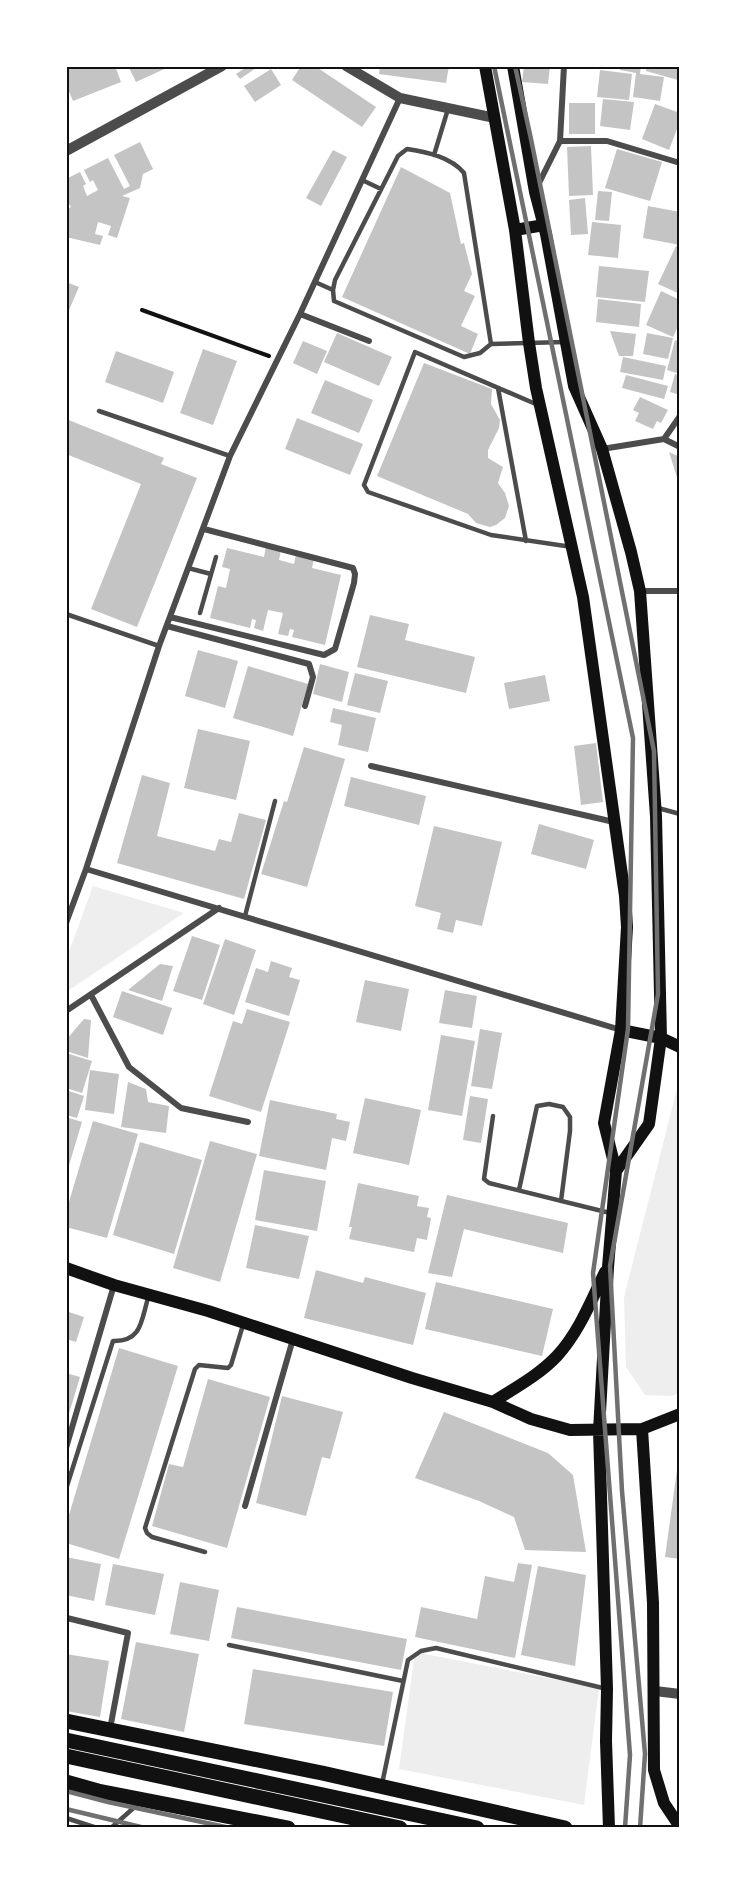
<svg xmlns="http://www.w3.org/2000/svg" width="746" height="1894" viewBox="0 0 746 1894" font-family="'Exo 2',sans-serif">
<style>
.green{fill:#eee}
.building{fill:#c4c4c4}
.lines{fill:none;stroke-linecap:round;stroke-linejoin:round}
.path{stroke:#111;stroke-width:4}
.service{stroke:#4c4c4c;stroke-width:4.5}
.minor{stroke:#4c4c4c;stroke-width:6}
.tertiary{stroke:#4c4c4c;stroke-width:10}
.secondary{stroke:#111;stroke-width:12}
.primary{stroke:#111;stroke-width:15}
.rail{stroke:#707070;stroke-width:4.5}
.neatline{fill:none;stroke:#111;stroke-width:2}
</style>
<rect width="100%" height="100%" fill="#fff"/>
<path class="green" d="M93,886l91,27 -118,79v-32z
M680,1084v308l-8,4 -27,-1 -19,-28 -2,-70 54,-212z
M415,1652l184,36 -15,117 -185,-36z"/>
<path class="building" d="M66,66h49l6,16 -48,19 -7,-17z
M128,66h43l-35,16z
M248,66h11l-19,13 -4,-5z
M301,66h14l61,41 -14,20 -70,-47z
M380,66h69l-3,17 -67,-9z
M524,66h26l-2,18 -26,-2z
M621,66h20l-1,8 24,3 -4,24 -27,-4 3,-24 -16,-3z
M647,66h33l-2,14 -32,-9z
M271,69l10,16 -26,17 -11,-16z
M600,70l32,4 -3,26 -32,-3z
M603,99l31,3 -4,28 -30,-4z
M569,103h26v31h-26z
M655,104l25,9v8l-11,29 -27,-11z
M140,142l13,27 -10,5 -3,14 -18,8 8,2 -13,40 -9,-3 3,-9 -13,-4 -3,12 8,2 -3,9 -34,-8v-27l5,-3 -5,-8v-20l14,-7 6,12 -3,2 4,10 11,-6 -5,-10 -3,2 -6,-12 24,-12 16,31 6,-3 -16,-31z
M591,146l2,49 -24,1 -2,-49z
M617,149l45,13 -12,39 -45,-13z
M333,150l14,7 -26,49 -15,-8z
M401,167l49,26 11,51 3,-1 8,31 -8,17 11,5 -14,30 17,8 -8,20 -128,-57z
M598,191l14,1 -3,29 -14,-1z
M585,198l3,36 -17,1 -2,-35z
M648,206l32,6v33l-37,-7z
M592,222l29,3 -3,33 -30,-3z
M676,246l4,2v46l-22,-10z
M599,266l50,5 -4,31 -49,-5z
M66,282l13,5 -13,30z
M661,291l19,9v22l-7,15 -27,-12z
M598,299l43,5 -2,23 -43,-5z
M610,331l26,3 -3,22h-14z
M337,333l55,24 -13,29 -55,-24z
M647,333l26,5 -5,21 -25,-5z
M675,340l5,2v32l-13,-4z
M303,341l24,10 -10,23 -24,-11z
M203,349l34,12 -24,64 -33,-12z
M116,351l58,21 -11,31 -58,-21z
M623,357l43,9 -3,14 -43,-8z
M424,363l68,26 -1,15 9,16 -1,8 -11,22v8l15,9 -5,16 7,10 4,13 -4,12 -9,7 -6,2 -14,-4 -8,-9 -91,-38z
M675,374l5,2v19l-10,-3z
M626,375l42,11 -4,13 -42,-11z
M325,380l48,20 -14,33 -48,-20z
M640,397l28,13 -7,13 -4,-2 -4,8 -18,-8 4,-8 -6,-3z
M297,418l66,26 -13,31 -65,-26z
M66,419l98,39 -3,6 36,14 -60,149 -46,-18 50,-125 -75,-30z
M669,452l11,5v30z
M266,546l15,4 -2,10 15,4 2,-10 18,5 -2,9 29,7 -16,70 -33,-8 2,-7 -4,-1 -2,7 -10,-2 5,-21 -15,-3 -5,21 -9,-3 2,-8 -4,-1 -2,9 -40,-10 8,-32 8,2 4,-19 -8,-2 5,-19 37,9z
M370,615l39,9 -4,16 70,17 -9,36 -109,-26z
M198,650l40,11 -13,47 -40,-12z
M320,664l29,8 -7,30 -29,-8z
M248,666l60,18 -15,52 -60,-18z
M355,673l33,8 -8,32 -33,-8z
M545,675l5,26 -41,8 -5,-26z
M333,708l43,10 -8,34 -30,-7 4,-20 -12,-3z
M198,729l52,12 -14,59 -52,-12z
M596,743l7,59 -22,3 -7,-59z
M304,747l41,12 -38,128 -46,-13 23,-73 3,1z
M142,775l28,8 -13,53 58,15 4,-12 12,3 8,-29 27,7 -22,79 -127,-36z
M351,777l75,19 -7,29 -75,-19z
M539,824l55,16 -8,29 -55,-15z
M434,826l68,16 -20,84 -26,-6 -3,13 -16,-4 4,-16 -26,-7z
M192,936l28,9 -18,55 -29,-9z
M225,939l31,11 -22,65 -31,-11z
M271,961l21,7 -3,9 11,3 -11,36 -44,-14 11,-34 12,4z
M160,964l13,2 -11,35 -34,-11z
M365,980l44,9 -8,42 -45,-9z
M445,990l32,6 -5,32 -33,-5z
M122,991l50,17 -9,27 -50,-18z
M247,1009l43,13 -29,90 -52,-16 24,-75 9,3z
M84,1019l7,1 -3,38 -22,-7v-11z
M480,1029l22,4 -10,56 -21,-3z
M441,1035l34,6 -13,75 -34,-6z
M66,1053l26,8 -10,32 -16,-5z
M90,1070l29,4 -5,40 -29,-4z
M128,1082l18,7 2,13 21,4 -3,27 -45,-6z
M66,1090l18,6 -7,22 -11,-3z
M470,1096l18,3 -7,44 -18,-3z
M365,1098l56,12 -12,55 -56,-12z
M270,1100l67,14 -1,5 14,3 -4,19 -14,-3 -6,32 -67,-14z
M66,1117l16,5 -15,50h-1z
M93,1121l45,13 -31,104 -41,-11v-15z
M210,1141l47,13 -37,128 -47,-14z
M140,1142l62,18 -28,94 -61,-19z
M264,1170l62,11 -9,50 -62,-11z
M358,1183l61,13 -2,10 12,2 -2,9 4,1 -4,22 -10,-2 -3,14 -65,-13 3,-12h-3z
M447,1195l121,28 -5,30 -99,-24 -12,48 -24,-4z
M255,1225l54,11 -10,43 -53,-11z
M316,1270l47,13 2,-6 61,16 -13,52 -109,-27z
M436,1282l117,27 -11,47 -117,-27z
M66,1311l18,6 -8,25 -10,-3z
M119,1348l59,18 -59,193 -53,-16v-18z
M66,1373l14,4 -13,43h-1z
M208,1379l62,18 -43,151 -75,-22 17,-62 14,3z
M282,1396l61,16 -13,47 -8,-2 -16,59 -50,-13z
M444,1412l104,41 25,22 13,77 -61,-2 -11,-33 -35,-16 -64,-23z
M677,1470h3v89l-15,-2z
M66,1557l35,7 -7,37 -28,-6z
M518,1563l14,2 -17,93 -100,-21 6,-30 56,12 8,-43 29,6z
M113,1564l51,10 -9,41 -50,-10z
M538,1566l48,9 -11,91 -54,-11z
M180,1582l39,8 -10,51 -39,-7z
M237,1607l170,32 -6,31 -170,-32z
M136,1642l63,12 -15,78 -63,-13z
M66,1654l43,7 -9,56 -34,-6z
M253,1669l140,23 -9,54 -140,-22z"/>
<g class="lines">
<path class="path" d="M142,310l127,46"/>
<path class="service" d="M434,155l14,-46
M362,180l19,9
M315,282l18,8
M491,344l-27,-171c-13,-16 -37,-21 -57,-24l-9,7 -63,124 -2,10 1,11 130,56 16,-4 11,-9 74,-2
M498,388l28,153
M538,405l-123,-53 -51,133 4,7 123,43 81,12
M99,411l131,45
M188,568l23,6
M200,613l16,-56
M66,614l93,32
M658,808l22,6
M245,916l30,-115
M493,1116l-9,63 5,4 121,30
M519,1190l18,-84 12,-2 14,3 7,10v14l-9,70
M66,1489l47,-148c30,1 28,-22 36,-46
M205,1552l-53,-15 -5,-4 -2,-5 50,-159 4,-4 29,3 3,-3 12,-40
M229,1645l174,36
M382,1784l26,-124 13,-9 15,-3 171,41
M66,1818l31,10
M111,1828l27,-24"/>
<path class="minor" d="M560,141h47l73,22
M536,189l24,-48 4,-75
M300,314l69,27
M664,439l16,-23
M602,449l62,-10 16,8
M640,591h40
M170,617l154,38 11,-6 19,-66 1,-9 -2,-6 -149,-39
M167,626l142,38 4,13 -8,29
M371,766l243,56
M86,869l535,161
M66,923l20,-54 73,-223 71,-190 70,-142 100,-216
M91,995l38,72 52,41 67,14
M66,1011l153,-103
M66,1448l48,-163
M245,1506l48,-167
M67,1618l61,15 -18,96"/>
<path class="tertiary" d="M346,66l54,32 95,20
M66,151l156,-85
M655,1691l25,3"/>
<path class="secondary" d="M485,66l30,164 14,113 7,45 47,209 42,299 2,31 -6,103 -17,93 12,48 -8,96 -9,164 8,258 -1,52 3,87
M513,66l22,126 11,42 28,152 28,63 29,103 9,39 16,225 5,222 -12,86 -33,47
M515,230l29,-5
M621,1030l40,8 19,9
M66,1268l48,17 94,26 204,67 81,24 38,17 39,11 72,-1 38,-15
M493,1402c22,-14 46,-27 64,-46 22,-24 34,-55 48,-84
M642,1429l11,174 1,167 10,33 16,24"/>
<path class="primary" d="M66,1721l256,52 243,55
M66,1740l411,88
M66,1756l334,72
M66,1782l32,9 190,37"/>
<path class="rail" d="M494,66l139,672 -5,291 -35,244 37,482 -5,73
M515,66l16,73 123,612 4,243 -48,272 12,225 23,263 -5,74
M66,1791l42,11 122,26
M66,1809l79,19"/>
</g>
<rect width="746" height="1894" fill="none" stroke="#ffffff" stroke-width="135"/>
<rect x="68" y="68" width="610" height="1758" class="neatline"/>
</svg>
